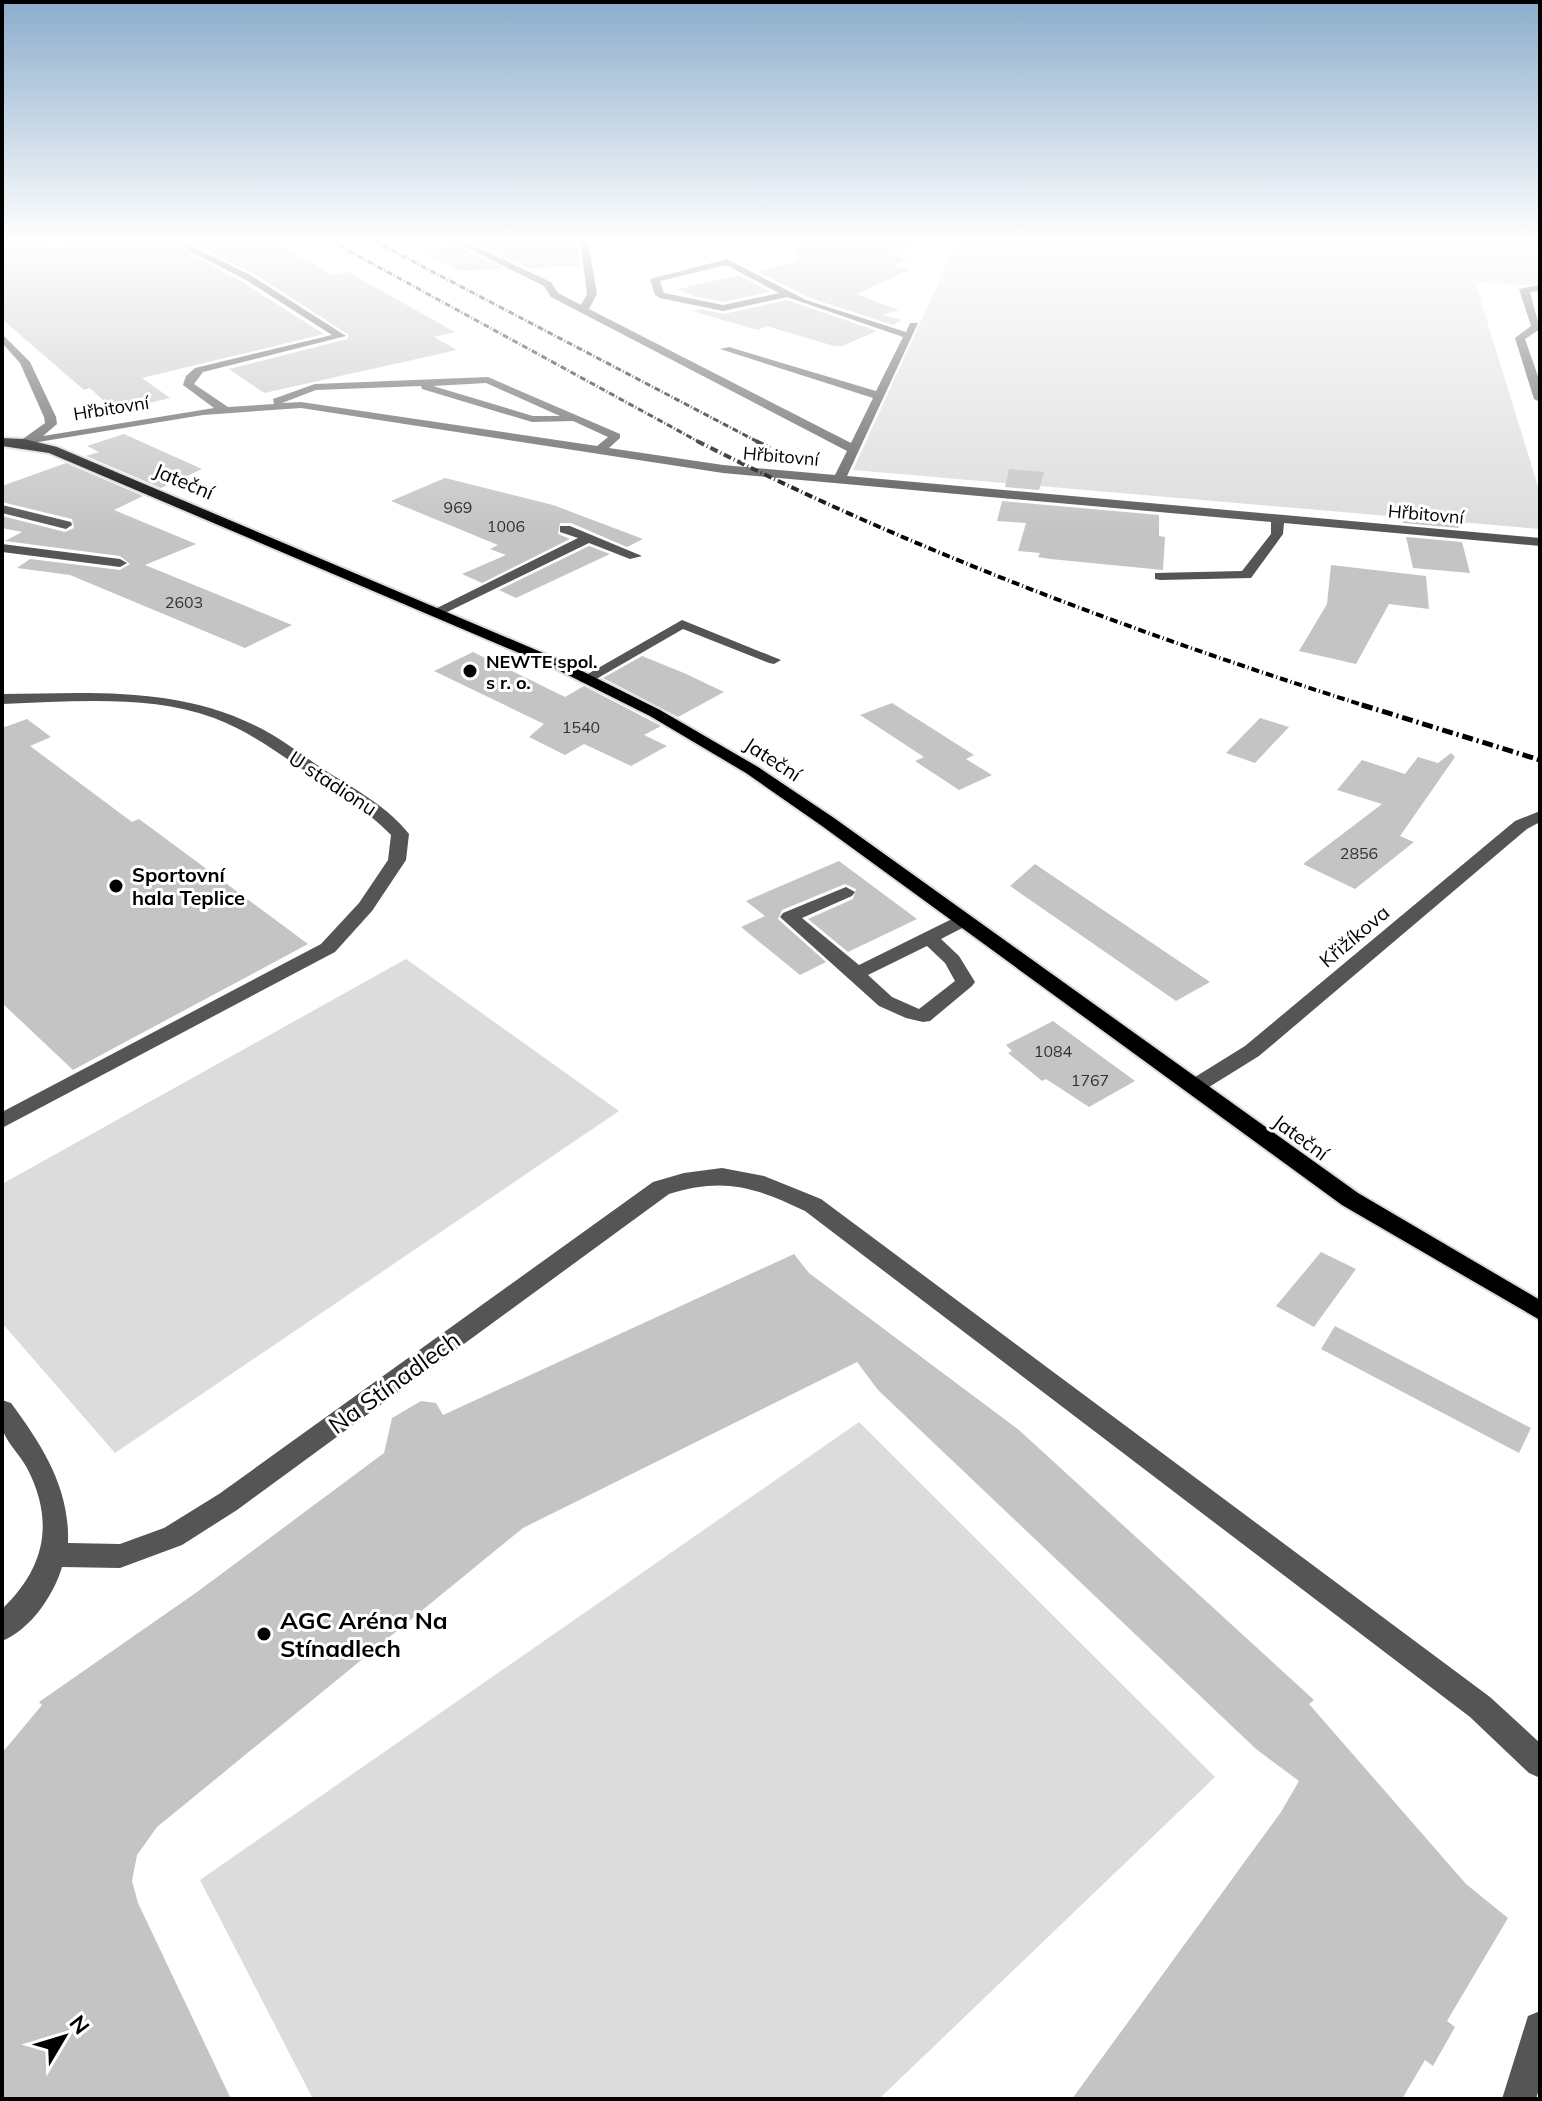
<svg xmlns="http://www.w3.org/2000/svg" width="1542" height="2101" viewBox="0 0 1542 2101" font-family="Mulish,sans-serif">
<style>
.green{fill:#dcdcdc}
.building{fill:#c4c4c4}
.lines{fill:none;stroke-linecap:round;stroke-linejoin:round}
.major-casing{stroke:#dbdbdb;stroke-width:4}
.minor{fill:#555;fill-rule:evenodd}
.major{fill:#000;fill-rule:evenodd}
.rail-far2{stroke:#000;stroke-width:3;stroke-dasharray:6 2 1 2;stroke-linecap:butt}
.rail-far1{stroke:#000;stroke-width:4;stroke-dasharray:8 3 1 3;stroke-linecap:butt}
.rail{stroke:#000;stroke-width:5;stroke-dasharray:11 4 2 4;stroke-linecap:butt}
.poi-dot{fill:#000;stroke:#fff;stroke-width:3}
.labels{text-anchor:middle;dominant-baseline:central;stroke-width:6;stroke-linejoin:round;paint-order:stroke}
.number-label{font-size:16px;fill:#313131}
.far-street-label{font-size:18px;fill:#000;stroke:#fff}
.far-poi-label{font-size:18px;font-weight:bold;fill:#000;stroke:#fff;text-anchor:start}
.street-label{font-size:20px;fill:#000;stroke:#fff}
.poi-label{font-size:20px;font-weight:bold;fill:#000;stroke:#fff;text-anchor:start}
.near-street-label{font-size:24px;fill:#000;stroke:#fff}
.near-poi-label{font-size:24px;font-weight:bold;fill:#000;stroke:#fff;text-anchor:start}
</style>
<rect width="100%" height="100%" fill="#fff"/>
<path class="green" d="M958,240h582v46l-65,-4 65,211v36l-687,-59z
M406,959l213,152 -504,342 -113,-130v-139z
M859,1422l356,355 -336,322h-566l-113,-219z"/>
<path class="building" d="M2,240h35l12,8 38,-8h79l78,43 80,51 -182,44 28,20 -55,13 -25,-23 -6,2 -82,-71z
M185,240h85l63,35 15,-3 107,60 -21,5 23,13 -193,43 -35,-24 118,-30 2,-4 -96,-62z
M481,240h87l9,4 3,22 -51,2 -58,-27z
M799,240h124l-32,15 18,5 -16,6 16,4 -53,24 43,16 -17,5 19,5 -8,5 -86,-28 -50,-26 40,-9z
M454,245l50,24 -44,2 -39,-19z
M739,275l31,17 -47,10 -30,-6 -14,-7z
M787,300l90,31 -35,15h-8l-67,-20 -9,4 -66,-19 8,-2 24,5z
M124,434l78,35 -41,19 -75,-32 13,-4 -12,-6z
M66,463l77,33 -29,14 82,34 -51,21 147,60 -47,23 -175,-73 -53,-7 13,-9 90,11 10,-6 -10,-8 -115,-15 17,-9 -20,-4v-12l63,16 9,-4 -2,-9 -70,-17v-16z
M1009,469l35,3 -5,18 -34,-3z
M445,478l108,27 90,34 -16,8 -56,-24h-11l-2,11 12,5 -88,44 -20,-9 44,-19 -16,-6 8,-4 -107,-44z
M1002,501l157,14v21l6,1 -2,33 -113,-11 -12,-2 2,-4 -22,-2 8,-28 -29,-2z
M1400,508l56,7 3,13 -56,-5z
M1406,537l56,5 8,31 -57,-5z
M589,546l21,8 -94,44 -17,-8z
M1331,565l95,11 3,33 -40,-5 -33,60 -57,-13 28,-47z
M473,652l92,45 19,-11 77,40 -17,9 23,11 -36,20 -47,-22 -19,11 -36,-18 15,-13 -110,-53z
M642,656l42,17 40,19 -46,25 -75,-39z
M892,703l82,52 -8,4 26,16 -33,15 -44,-29 9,-4 -64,-42z
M1260,718l29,9 -34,36 -29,-10z
M27,719l24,18 -21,9 102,76 7,-3 169,125 -235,126 -71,-67v-278l3,2z
M1451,753l4,4 -55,79 14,6 -59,47 -52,-25 79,-60 -45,-14 25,-30 43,14 13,-17 20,6z
M839,861l78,58 -69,33 -40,-33 45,-20 3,-10 -11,-5 -63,26 -4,9 48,43 -26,13 -59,-48 24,-11 -19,-15z
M1035,864l25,17 150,101 -34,19 -166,-115z
M1053,1021l82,60 -46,26 -43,-28 -4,2 -34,-28 4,-2 -6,-6z
M1321,1252l35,17 -42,58 -38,-21z
M794,1254l15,19 210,157 295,270 -5,4 157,180 42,34 -61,103 8,6 -22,39 -8,-6 -23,39h-330l209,-287 18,-31 -43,-32 -378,-359 -21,-28 -334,166 -366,299 -20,28 -5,26 6,22 93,196h-229v-346l40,-48 -3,-3 158,-110 187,-139 8,-35 29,-17 15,2 7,12z
M1335,1326l196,102 -12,25 -198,-104z"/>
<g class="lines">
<defs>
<path id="major" d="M2,438l22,1 33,8 505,214 98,49 98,57 76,51 524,375 182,107v20l-198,-115 -520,-379 -76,-53 -96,-57 -98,-49 -503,-214 -47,-7z"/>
</defs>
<use href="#major" class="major-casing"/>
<path class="minor" d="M169,240h10l73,36 94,60 -143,36 -9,12 34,23 46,-3 -1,-5 42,-15 173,-7 132,57v4l-11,10 114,17 112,10 12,-24 -296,-154 -7,-11 -93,-46h10l90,42 7,11 23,12 6,-11 -7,-54h8l9,54 -8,15 262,134 22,-45 -153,-49 9,-2 147,44 27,-54 -116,-40 -64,14 -63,-13 -5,-3 -5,-16 77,-20 79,41 100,32 4,-9h8l-71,153 693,62v8l-256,-23 -1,11 -32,44 -91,2 -5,-1v-6l87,-2 29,-37v-12l-548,-49 -422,-65 -98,7 -183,30v-4l25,-18 -1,-6 -24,-54 -18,-20v-9l28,28 26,55 1,7 -14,12 171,-28 -31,-23 3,-9 9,-8 137,-33 -86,-55zM726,265l53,28 -56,12 -59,-12 -4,-12zM486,383l74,33h-27l-100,-30zM421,386l1,3 110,33 41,-1 35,16 -11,9 -296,-44 -19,1 34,-13z
M1540,285v6l-10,1 10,37 -15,10 15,43v20l-6,-3 -19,-61 16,-12 -12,-37z
M2,505l69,17 1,3 -6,4 -64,-16z
M560,526h10l72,30 -12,3 -41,-16 -148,72 -12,-3 149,-74 -18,-6z
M2,544l118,15 7,4 -7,4 -118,-15z
M682,620l99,40 -7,4 -5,-1 -86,-34 -92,53h-10l-2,-3z
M2,694c85,-1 174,-8 252,31 26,12 49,31 72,46 29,18 62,36 83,63l-3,26 -34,51 -37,41 -333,176v-16l319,-168 38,-41 29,-43 3,-25c-24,-25 -54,-43 -83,-62 -30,-20 -59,-42 -94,-55 -67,-24 -142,-16 -212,-14z
M1540,811v11l-13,7 -268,227 -58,36h-14l-3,-5 3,-5 58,-36 270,-225z
M846,887l9,5 -3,4 -50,22 57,47 99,-49h12l3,4 -3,4 -29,15 18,17 16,26 -3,4 -42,35 -7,1 -17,-4 -27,-12 -99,-89 3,-4zM927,946l18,17 10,18 -36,28 -27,-12 -24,-22z
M722,1168l42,8 57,23 669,498 50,46v35l-11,-5 -59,-56 -665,-506c-50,-24 -82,-34 -136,-17l-432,316 -55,35 -62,23 -58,-1c-8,28 -32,63 -60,74v-32c43,-41 53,-87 25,-141 -7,-13 -19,-24 -24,-37 -3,-8 -1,-22 -1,-31l9,3c31,42 59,85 57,140l52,1 44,-16 55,-34 434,-312 31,-9z
M1540,2011v75l-4,13h-34l26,-83z"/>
<use href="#major" class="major"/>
<path class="rail-far2" d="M329,240l372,203
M372,240l388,203"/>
<path class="rail-far1" d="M697,441c216,110 441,193 672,266
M756,441l14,7"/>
<path class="rail" d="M1362,705l178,55"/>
</g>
<linearGradient id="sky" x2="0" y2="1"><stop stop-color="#8cadcc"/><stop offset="0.45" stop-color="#fff"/><stop offset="1" stop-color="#fff" stop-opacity="0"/></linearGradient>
<rect width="1542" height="534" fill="url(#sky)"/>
<g class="poi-dot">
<circle cx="470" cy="671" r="8"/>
<circle cx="116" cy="886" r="8"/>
<circle cx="264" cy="1634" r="8"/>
</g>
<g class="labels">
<g class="number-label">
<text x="458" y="507">969</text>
<text x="506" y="526">1006</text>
<text x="184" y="602">2603</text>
<text x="581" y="727">1540</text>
<text x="1359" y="853">2856</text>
<text x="1053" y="1051">1084</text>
<text x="1090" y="1080">1767</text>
</g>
<g class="far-street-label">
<text transform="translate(111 408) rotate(-9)">Hřbitovní</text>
<text transform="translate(781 456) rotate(5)">Hřbitovní</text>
<text transform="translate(1426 514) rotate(5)">Hřbitovní</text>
</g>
<g class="far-poi-label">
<text x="486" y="661">NEWTE spol.<tspan x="486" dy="21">s r. o.</tspan></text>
</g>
<g class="street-label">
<text transform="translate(184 481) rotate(23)">Jateční</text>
<text transform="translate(773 759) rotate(33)">Jateční</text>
<text transform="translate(333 783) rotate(33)">U stadionu</text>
<text transform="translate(1354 936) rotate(-40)">Křižíkova</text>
<text transform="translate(1301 1137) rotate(36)">Jateční</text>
</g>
<g class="poi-label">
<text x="132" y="874">Sportovní<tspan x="132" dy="23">hala Teplice</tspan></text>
</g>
<g class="near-street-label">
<text transform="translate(394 1382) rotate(-36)">Na Stínadlech</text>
</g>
<g class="near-poi-label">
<text x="280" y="1620">AGC Aréna Na<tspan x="280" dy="28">Stínadlech</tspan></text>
</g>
</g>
<rect width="1542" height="2101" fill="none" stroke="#000000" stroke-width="8"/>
<g transform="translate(64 2037) rotate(52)" stroke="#ffffff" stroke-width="6" paint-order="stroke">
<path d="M0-6L14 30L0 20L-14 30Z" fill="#000000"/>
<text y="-12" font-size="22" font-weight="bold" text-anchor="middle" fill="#000000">N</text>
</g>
</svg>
